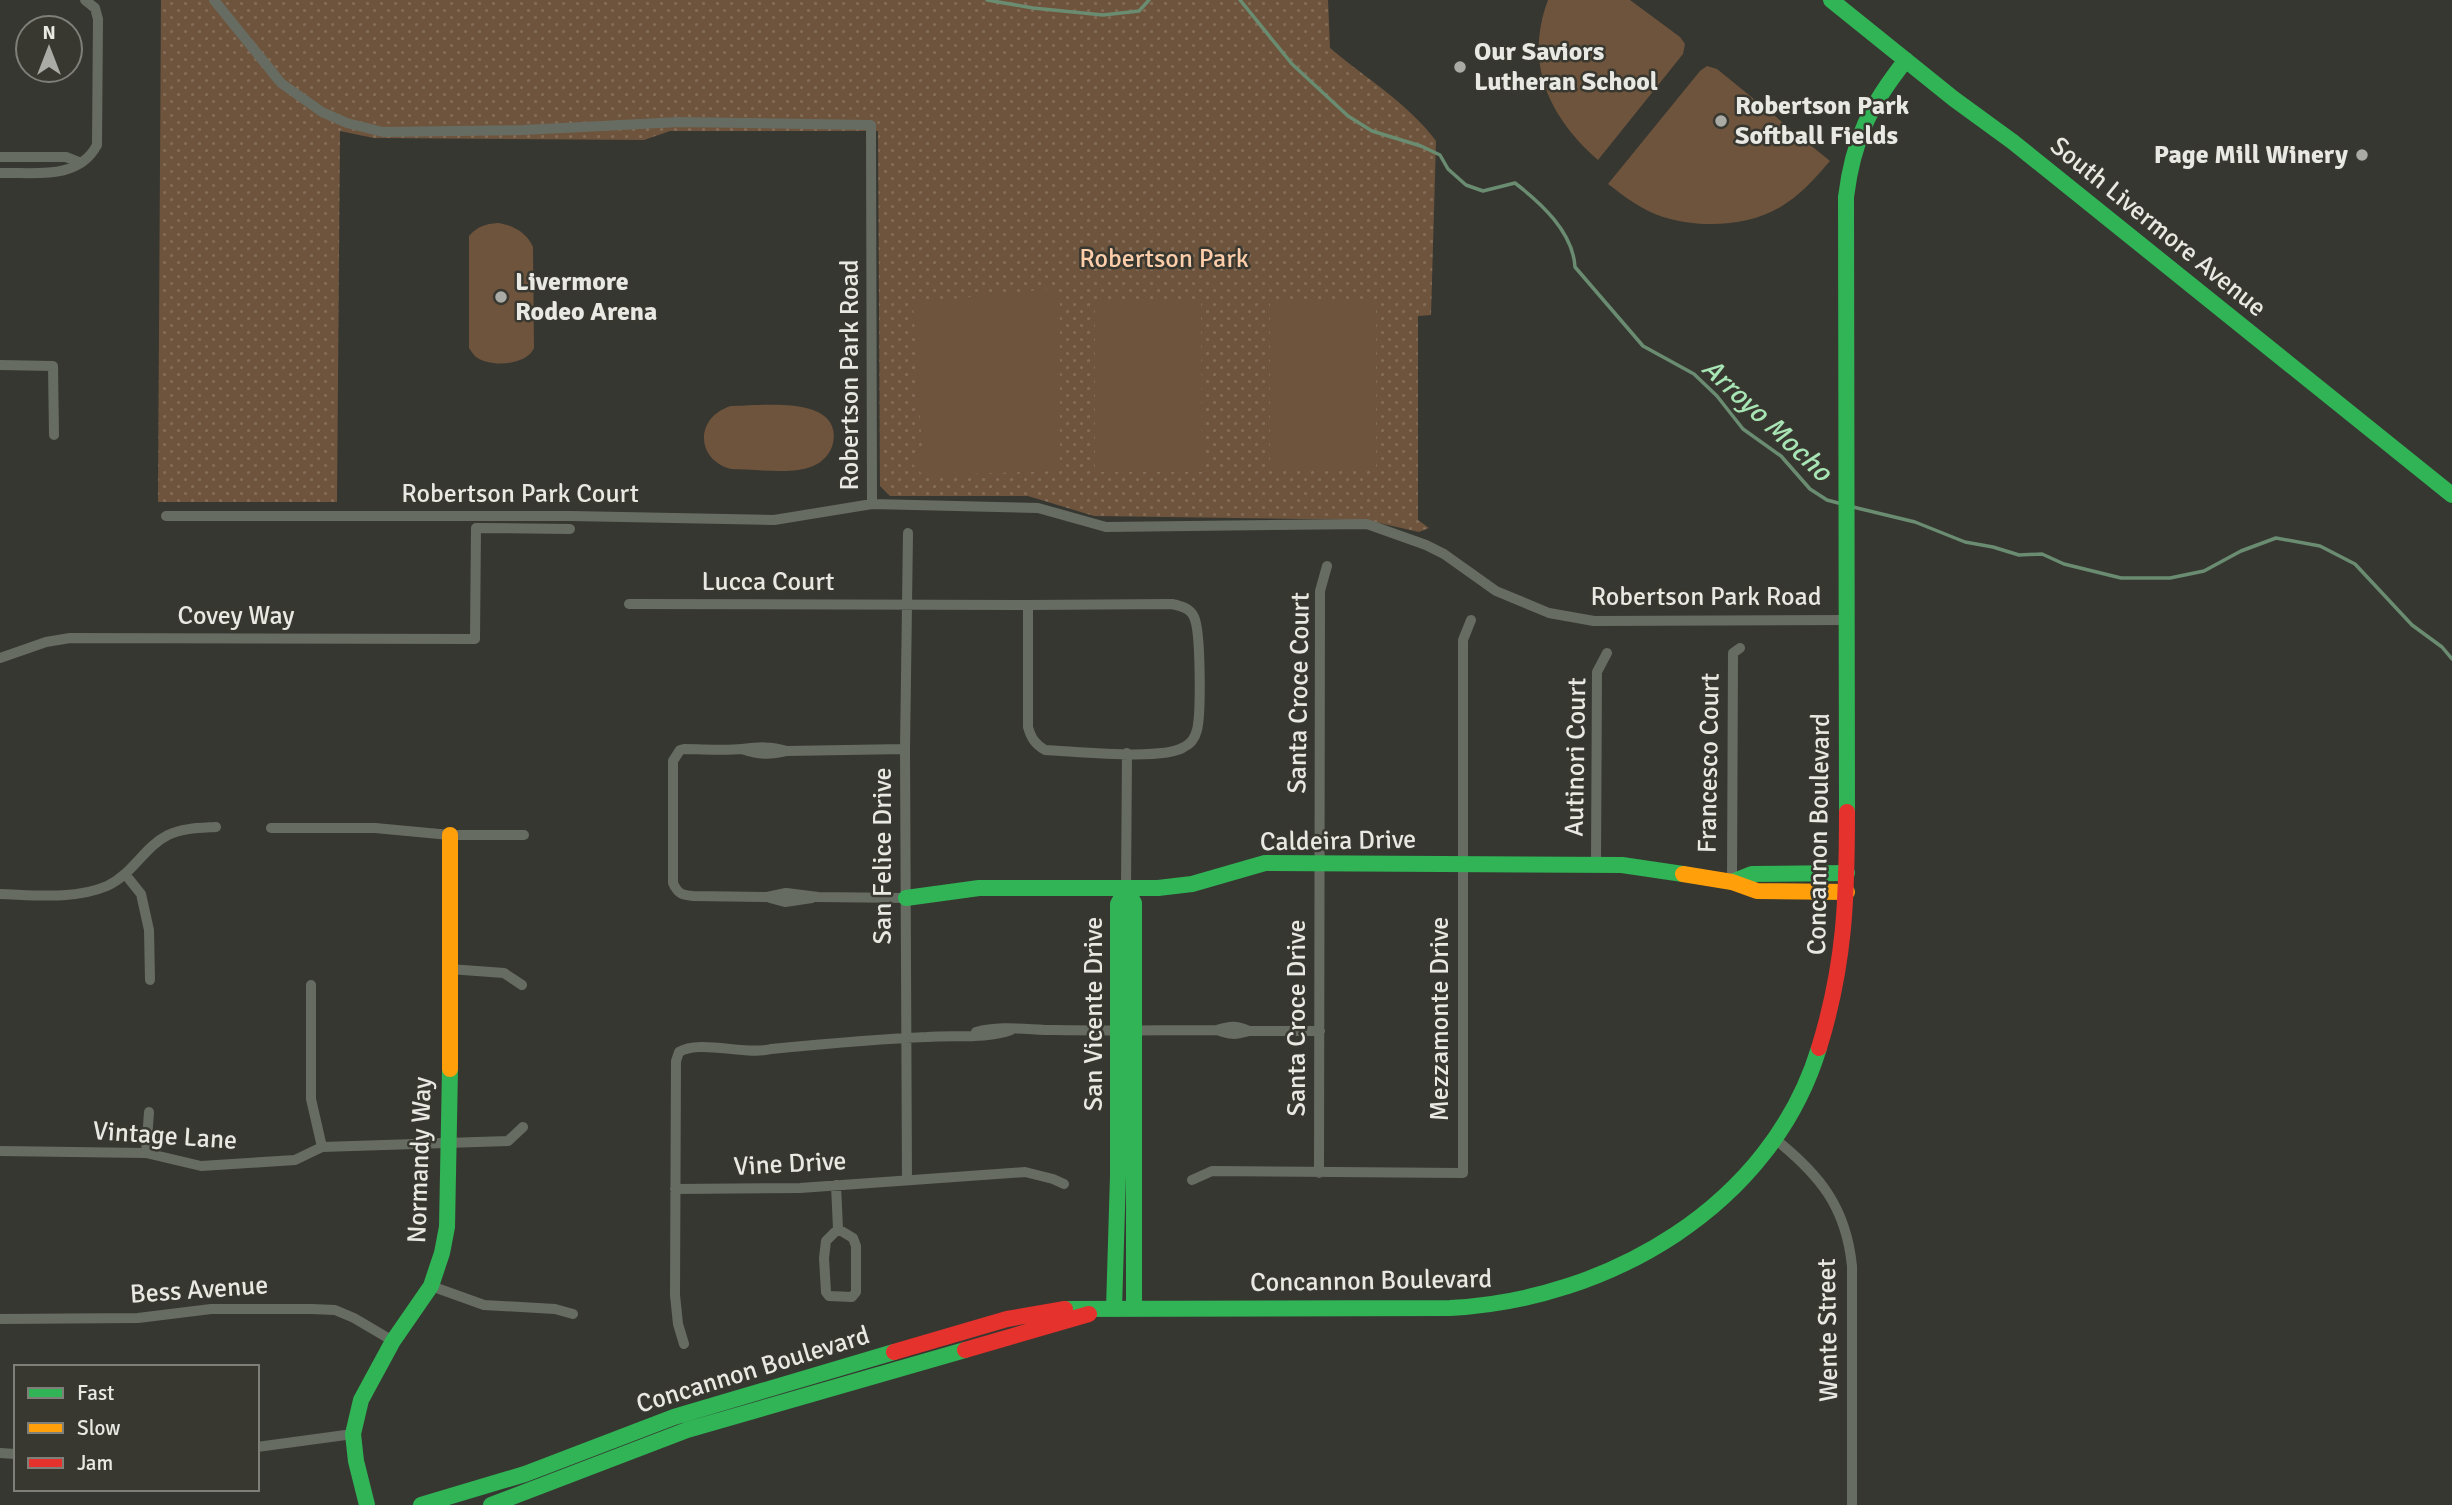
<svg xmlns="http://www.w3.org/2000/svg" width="2452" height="1505" viewBox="0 0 2452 1505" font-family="Signika,sans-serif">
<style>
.park{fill:url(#park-dots)}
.pitch{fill:#6e543c}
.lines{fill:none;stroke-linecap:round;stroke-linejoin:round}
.stream{stroke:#6a8c71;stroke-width:3.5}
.street{stroke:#676c62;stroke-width:10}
.fast{stroke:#30b455;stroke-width:16}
.slow{stroke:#ff9f0a;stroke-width:16}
.jam{stroke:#e5322d;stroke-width:16}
.poi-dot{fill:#ababa6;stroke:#383831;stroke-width:2.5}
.labels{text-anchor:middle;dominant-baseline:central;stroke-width:5;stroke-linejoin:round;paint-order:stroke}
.poi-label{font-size:26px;font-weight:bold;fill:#e9e9e4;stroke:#383831;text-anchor:start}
.street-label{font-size:26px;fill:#e9e9e4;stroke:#383831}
.park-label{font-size:26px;fill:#fdcea9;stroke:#383831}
.water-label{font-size:28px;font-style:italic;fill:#a8e5b5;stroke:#383831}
</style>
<defs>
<pattern id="park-dots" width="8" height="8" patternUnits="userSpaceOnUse" patternTransform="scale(1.75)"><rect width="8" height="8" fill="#6e543c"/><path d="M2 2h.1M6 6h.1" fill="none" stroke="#836d58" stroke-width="1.8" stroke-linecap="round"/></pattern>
</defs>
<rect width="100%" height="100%" fill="#373732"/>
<path class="park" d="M161,0h1167l2,48c35,30 78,55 106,93l-5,174 -13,1v204l11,8 -10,4 -53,-12 -272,-4 -66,-20h-138l-10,-10 -2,-355h-208l-26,9 -270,-2 -34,-7 -3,371h-179z"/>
<path class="pitch" d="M1548,0h82l50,37 5,7 -2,10 -85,106c-49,-43 -74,-96 -50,-160z
M1707,66l10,3 113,92c-13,15 -26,30 -42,41 -34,25 -86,27 -125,15 -20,-6 -39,-21 -55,-33l92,-113z
M498,223c15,2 29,10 35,24l1,101c-7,17 -43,20 -58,9 -1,-1 -6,-7 -7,-9v-112c9,-10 16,-12 29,-13z
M1051,289l9,5v177l-137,4 -14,-15 13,-12 -9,-145z
M1095,301h106l1,171h-107z
M1270,301h106v170h-106z
M731,406c27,0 112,-12 102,37 -2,10 -10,19 -20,23 -20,9 -59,3 -82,3 -36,-10 -36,-52 0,-63z"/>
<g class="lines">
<path class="stream" d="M987,0l46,8 70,7 36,-4 10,-11
M1240,0l52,64 56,52 24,15 49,15 19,9 8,14 18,16 17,6 32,-8c26,20 58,49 60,84l68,79 51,28 23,22 26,33 38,27 29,33 17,11 15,4
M1853,507l62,15 50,20 28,5 26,8 23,-1 22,10 57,14h49l34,-7 37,-20 35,-13 44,8 35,18 57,61 30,22 10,12"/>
<path class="street" d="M214,0l67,83 41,29 25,11 36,9 141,-2 155,-8 192,3 1,379
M0,157h66l15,6
M0,173c34,-1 78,8 97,-28l1,-126 -3,-11 -10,-8
M0,365l53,1 1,69
M166,516h405l203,4 98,-16 166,4 68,19 261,-3 59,21 18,9 52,37 53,22 45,8 252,-1
M629,604l399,1v122c3,11 7,17 17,23 29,1 118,11 139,-3 7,-3 11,-9 13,-17 4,-16 4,-99 -3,-113 -4,-9 -13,-11 -22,-13l-144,1
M0,658l46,-16 24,-4 405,1 1,-111 94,1
M742,749c17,6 28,6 45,2l118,-2
M787,751c-17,-5 -28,-4 -45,-2 -19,2 -39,0 -58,0l-4,1 -7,11v122c5,11 9,12 20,13l74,1 19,-4 32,4 88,1
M271,828h104l75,7h74
M1596,864l1,-192 10,-19
M125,874l16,20 8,36 1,50
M1732,882l1,-229 7,-5
M1126,889l1,-136
M0,894c34,1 74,6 107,-8 25,-11 37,-39 61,-51 15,-7 32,-7 48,-8
M770,898l15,4 27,-4
M449,969l55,4 18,12
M311,985v114l11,48
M1217,1030c12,5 19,5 32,1h71
M976,1032c25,-7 53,-2 79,-2 54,1 108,0 162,0 12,-4 20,-5 32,1
M1775,1139c45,36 71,68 77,127v239
M0,1151l146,2 55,13 94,-6 27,-13 186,-6 15,-14
M146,1153l3,-41
M1319,1173l1,-582 7,-25
M907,1180l-2,-431 3,-216
M1192,1180l20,-9 251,2v-533l8,-20
M836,1185l2,44
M675,1189l125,-1 225,-16 28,7 11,5
M838,1229l15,9 3,8v46l-4,5 -23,-1 -3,-4 -2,-34 2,-17z
M431,1286l53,19 71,4 18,5
M0,1319l138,-1 73,-9h101l23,1 19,8 39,23
M684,1344l-6,-20 -3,-29 1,-234 3,-9c20,-13 68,4 92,-3 52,-5 104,-10 156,-12 27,-2 60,2 84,-7
M257,1447l96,-13
M0,1453l16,1"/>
<path class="fast" d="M1831,0l123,99 59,43 439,353
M1847,812l-1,-615c7,-57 24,-92 60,-137
M1732,882l20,-8 95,-1
M1126,889l8,14v405
M906,898l73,-10h179l34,-4 73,-21 357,2 61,9
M1065,1309l385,-1c158,-8 321,-102 369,-260
M1114,1309l4,-133v-272l8,-15
M367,1505l-11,-44 -3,-27 8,-34 32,-59 38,-55 11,-33 5,-26 3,-158
M421,1505l104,-31 149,-57 220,-65
M491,1505l196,-75 278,-80"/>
<path class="slow" d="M450,835v234
M1683,874l49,8 25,9 90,1"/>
<path class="jam" d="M1819,1048c26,-84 28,-150 28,-236
M965,1350l124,-36
M894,1352l113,-33 58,-10"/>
</g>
<g class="poi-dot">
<circle cx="1460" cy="67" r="7"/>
<circle cx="1721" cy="121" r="7"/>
<circle cx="2362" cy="155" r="7"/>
<circle cx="501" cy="297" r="7"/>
</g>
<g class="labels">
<g class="poi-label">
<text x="1474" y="52">Our Saviors<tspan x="1474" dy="30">Lutheran School</tspan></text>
<text x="1735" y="106">Robertson Park<tspan x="1735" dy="30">Softball Fields</tspan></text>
<text x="2348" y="155" text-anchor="end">Page Mill Winery</text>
<text x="515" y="282">Livermore<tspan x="515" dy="30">Rodeo Arena</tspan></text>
</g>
<g class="street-label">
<text transform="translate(2158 227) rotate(39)">South Livermore Avenue</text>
<text transform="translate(850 375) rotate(-90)">Robertson Park Road</text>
<text x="520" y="494">Robertson Park Court</text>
<text x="768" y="582">Lucca Court</text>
<text x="1706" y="597">Robertson Park Road</text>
<text x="236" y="616">Covey Way</text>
<text transform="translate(1299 693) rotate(-89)">Santa Croce Court</text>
<text transform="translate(1576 757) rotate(-89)">Autinori Court</text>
<text transform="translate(1709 763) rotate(-89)">Francesco Court</text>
<text transform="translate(1819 834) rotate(-89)">Concannon Boulevard</text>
<text transform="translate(1338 841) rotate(-1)">Caldeira Drive</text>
<text transform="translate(883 856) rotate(-90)">San Felice Drive</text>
<text transform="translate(1094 1014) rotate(-90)">San Vicente Drive</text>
<text transform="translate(1297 1018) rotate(-90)">Santa Croce Drive</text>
<text transform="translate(1440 1019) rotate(-90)">Mezzamonte Drive</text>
<text transform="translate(165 1136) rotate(4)">Vintage Lane</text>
<text transform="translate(420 1160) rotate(-88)">Normandy Way</text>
<text transform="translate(790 1164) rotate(-3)">Vine Drive</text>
<text transform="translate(1371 1281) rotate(-1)">Concannon Boulevard</text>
<text transform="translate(199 1290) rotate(-4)">Bess Avenue</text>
<text transform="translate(1828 1330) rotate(-91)">Wente Street</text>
<text transform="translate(753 1370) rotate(-17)">Concannon Boulevard</text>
</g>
<g class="park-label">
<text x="1164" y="259">Robertson Park</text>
</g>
<g class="water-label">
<text transform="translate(1767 420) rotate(43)">Arroyo Mocho</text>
</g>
</g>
<rect x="14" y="1365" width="245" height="126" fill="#383831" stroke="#7f7f79" stroke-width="2"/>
<rect x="28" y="1388" width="35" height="10" fill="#30b455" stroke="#7f7f79" stroke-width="2"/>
<text x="77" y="1400" font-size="21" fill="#e9e9e4">Fast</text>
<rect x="28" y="1423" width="35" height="10" fill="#ff9f0a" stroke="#7f7f79" stroke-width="2"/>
<text x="77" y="1435" font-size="21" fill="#e9e9e4">Slow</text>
<rect x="28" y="1458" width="35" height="10" fill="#e5322d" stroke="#7f7f79" stroke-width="2"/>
<text x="77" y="1470" font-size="21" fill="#e9e9e4">Jam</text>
<g transform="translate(49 49)"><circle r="33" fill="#383831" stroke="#7f7f79" stroke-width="2"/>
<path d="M0-5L12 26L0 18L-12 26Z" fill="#ababa6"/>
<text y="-10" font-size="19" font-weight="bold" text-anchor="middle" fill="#e9e9e4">N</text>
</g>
</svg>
